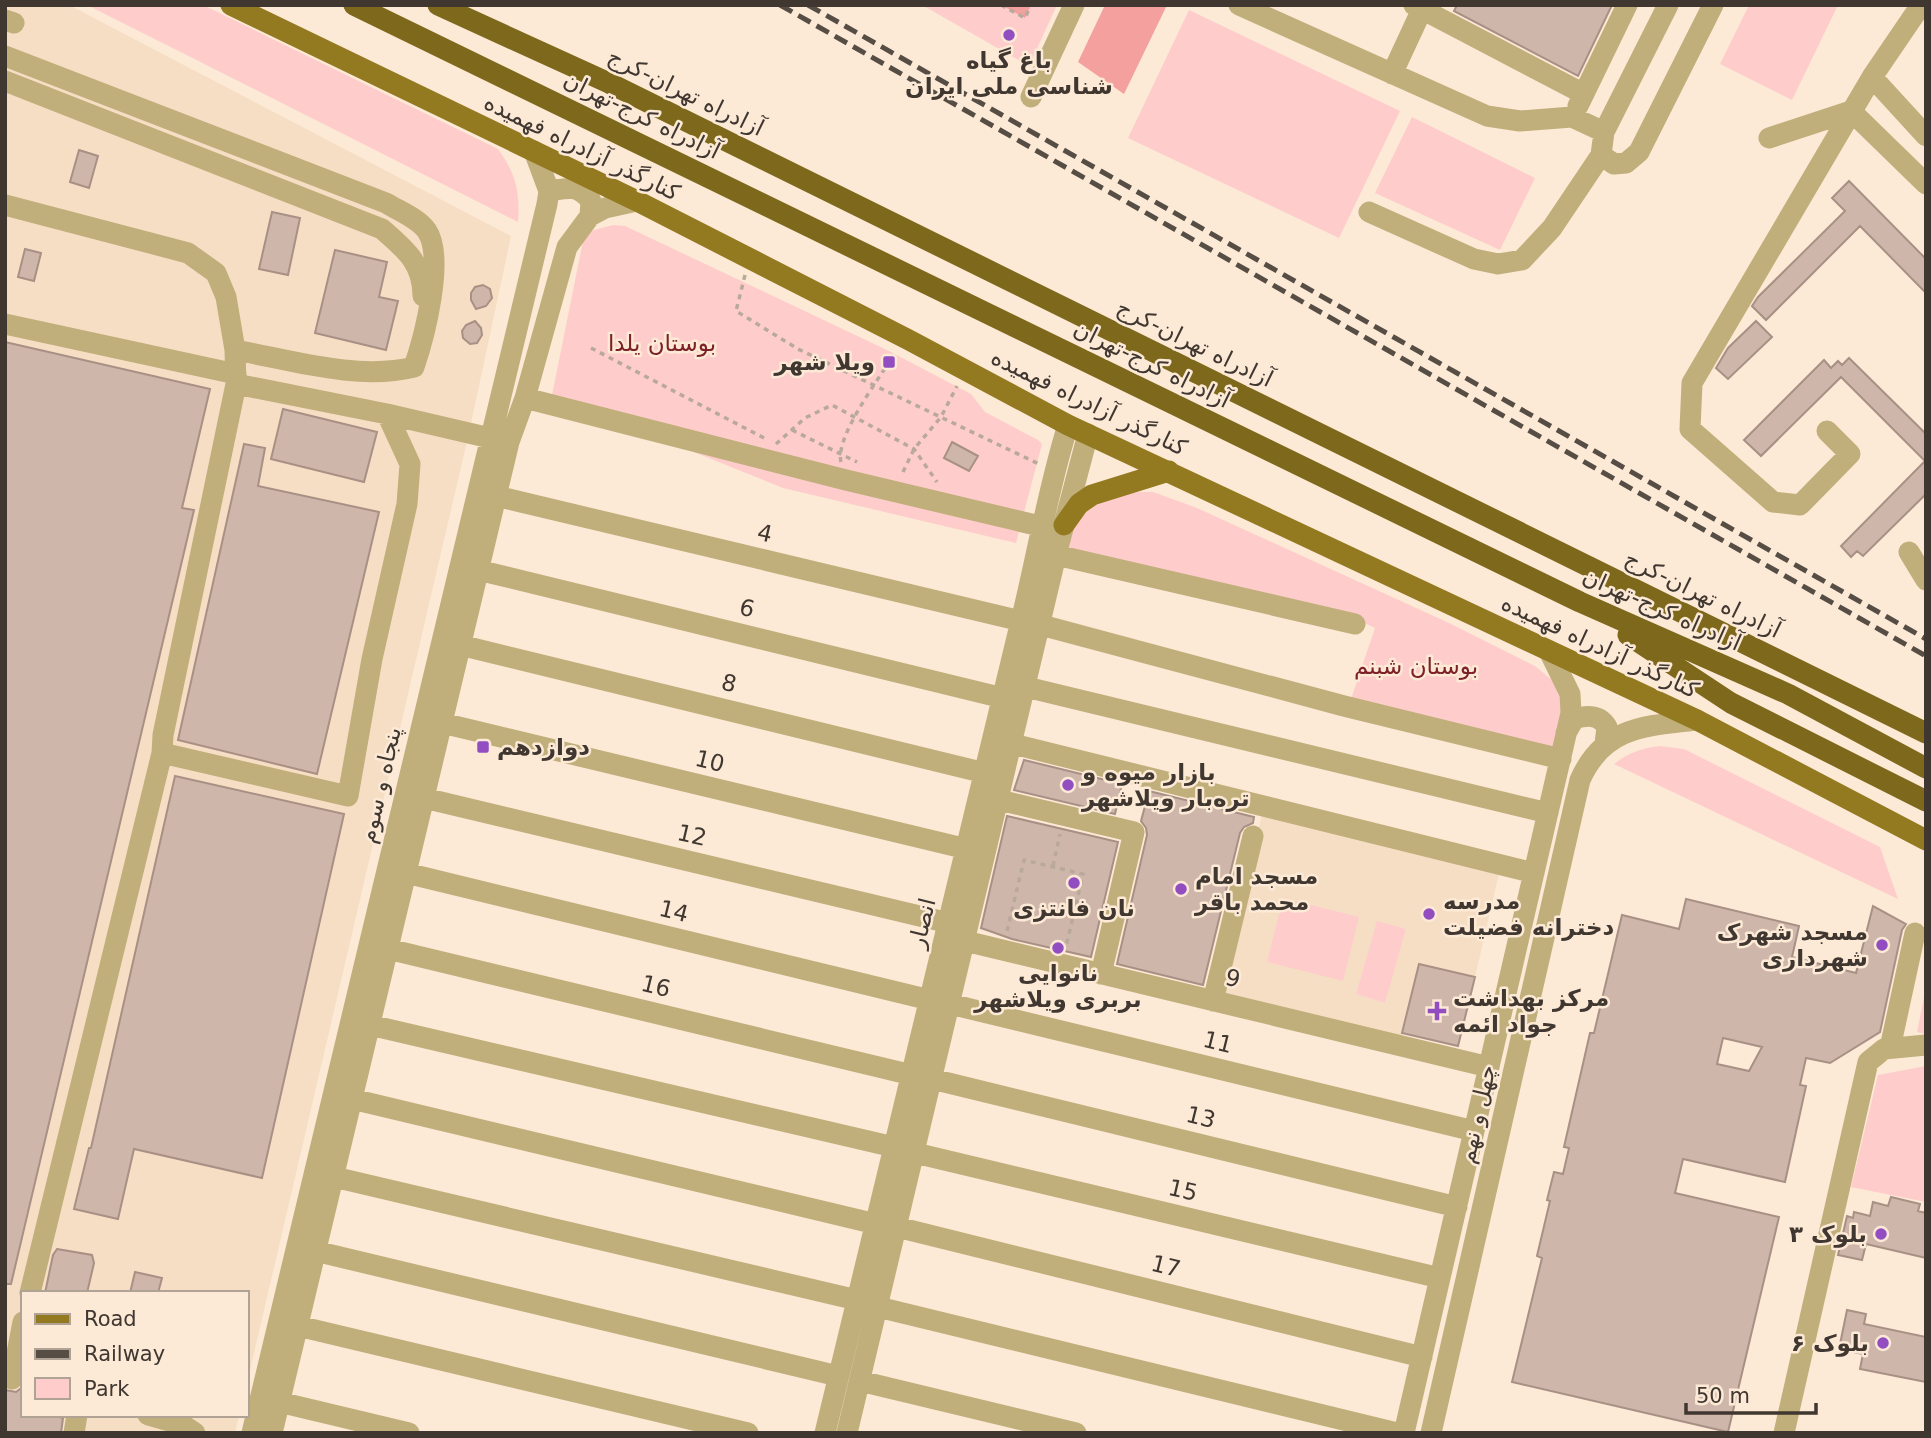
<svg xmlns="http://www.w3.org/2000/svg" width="1931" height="1438" viewBox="0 0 1931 1438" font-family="'DejaVu Sans',Cairo,sans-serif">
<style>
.built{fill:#f6dec5}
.green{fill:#fecdcb}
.forest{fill:#f3a09e}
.building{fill:#cfb6ab;stroke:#a89085;stroke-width:2;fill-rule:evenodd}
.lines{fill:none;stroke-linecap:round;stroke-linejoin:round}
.path{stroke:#b9a99b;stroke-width:3.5;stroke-dasharray:5 5;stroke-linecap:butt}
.minor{stroke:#c0af7b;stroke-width:21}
.major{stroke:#937a21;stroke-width:21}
.highway{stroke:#7d681c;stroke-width:21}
.rail{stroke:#564d44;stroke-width:5;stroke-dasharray:14 7;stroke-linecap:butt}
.poi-dot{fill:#924dc1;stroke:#fce9d6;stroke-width:2.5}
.labels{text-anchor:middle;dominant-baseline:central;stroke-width:5;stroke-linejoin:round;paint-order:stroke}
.poi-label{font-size:23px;font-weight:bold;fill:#3f3730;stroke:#fce9d6;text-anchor:start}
.street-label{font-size:23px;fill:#3f3730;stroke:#fce9d6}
.park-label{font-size:23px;fill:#7e2028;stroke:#fce9d6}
</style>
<rect width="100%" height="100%" fill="#fce9d6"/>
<path class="built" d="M5,5h64l442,231 -42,197 -222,950v-90h-224v122h216l-4,18h-230z
M1264,806l237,59 -26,112 -56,-13 -19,80 -183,-42z"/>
<path class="green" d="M87,5h116l295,144c18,25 22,42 20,73z
M922,5h135l-28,61z
M1749,5h89l-46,95 -72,-36z
M1189,10l211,101 -61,127 -211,-100z
M1412,117l123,61 -35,72 -125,-57z
M613,225l12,1 264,125 82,43 14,18 53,28 4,4 -26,99 -233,-55 -231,-93 32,-159 10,-6z
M1138,492h15l44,16 252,115 86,43 17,14 10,22 -5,48 -207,-48 25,-74 -25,-12 -286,-64c3,-9 5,-20 9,-28 13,-22 42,-28 65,-32z
M1660,746l24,3 196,98 18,52 -284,-135c14,-11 28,-16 46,-18z
M1283,898l76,19 -16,64 -76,-19z
M1377,921l29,8 -21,74 -29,-9z
M1926,987v47l-9,-2z
M1926,1066v136l-75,-15 27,-112z"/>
<path class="forest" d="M1001,5h30l-6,13z
M1105,5h62l-43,89 -46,-32z"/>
<path class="building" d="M1457,5h155l-34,71 -124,-65z
M79,150l19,6 -9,32 -19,-6z
M1849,181l77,78v34l-66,-67 -94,94 -14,-14 6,-9 87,-86 -13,-13z
M272,212l28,6 -12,57 -29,-6z
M25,249l16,4 -7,28 -16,-4z
M335,250l52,12 -8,35 19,4 -12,49 -71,-17z
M483,285l7,4 2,9 -6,8 -10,3 -5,-9v-7l4,-6z
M475,321l6,7 1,7 -5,8 -7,1 -7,-6 -1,-7 4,-6z
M1756,321l16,16 -44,42 -12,-11 12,-20z
M5,342l205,47 -28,119 12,2 -183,774h-6z
M1849,358l77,76v60l-63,62 -6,-5 -6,6 -10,-11 84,-85 -84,-84 -80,79 -17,-16 80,-80 7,8 7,-7 4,4z
M283,409l94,23 -13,50 -93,-23z
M952,442l26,14 -9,15 -25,-13z
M244,444l21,4 -7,38 121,26 -62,262 -139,-34z
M1024,760l98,24 -7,30 -101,-24z
M175,776l169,38 -82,364 -128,-29 -16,70 -44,-10 15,-61h2z
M1149,791l105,26 -1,6 -9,4 -4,6 -37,152 -86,-21 30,-129 -1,-7 -5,-7z
M1007,816l111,26 -27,115 -79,-18 -31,-11z
M1686,899l113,27 -7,31 64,16 17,-67 33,18 -4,6 -22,102 -50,31 -24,-5 -6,27 6,1 -21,96 -102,-23 -8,34 104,24 -51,215 -216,-50 30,-124 -5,-2 13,-55 -3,-1 7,-28 9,2 6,-26 -5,-1 26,-114h4l28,-118 57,14zM1723,1038l39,9 -13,24 -32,-7z
M1419,964l56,13 -17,69 -56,-13z
M1891,1197l29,7 -2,7 8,2v45l-60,-14 -4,16 -24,-5 9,-39 6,2 1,-6 16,4 3,-14 15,4z
M57,1249l35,6 2,8 -7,30h-42l8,-38z
M135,1272l27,6 -4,15h-28z
M1847,1310l19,4 -2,10 62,13v45l-66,-13 3,-15 -24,-5z
M20,1389h3v26h29l11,3 -2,15h-56v-43l11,2z"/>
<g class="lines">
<path class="path" d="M1001,5l24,13 6,-13
M745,275l-9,36 62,38 241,115
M591,348l175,91
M792,430l65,32
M776,444l29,-26 27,-13 82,44 23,33
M841,462c-6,-24 35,-79 48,-100
M903,472l11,-23 27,-32 16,-31
M1053,866l7,-32
M1007,931l17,-71 59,14 -17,73"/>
<path class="minor" d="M1239,5l248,111 33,5 52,-4 32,15
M1414,5l170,89
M1921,5l-49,72 54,59
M5,20l9,3
M5,56l381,147c13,8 32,15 41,28 18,27 -3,107 -13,136 -56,14 -123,-7 -179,-17
M1392,74l32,-69
M5,81l377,148c23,20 41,34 41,67
M1031,97l43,-92
M1578,106l49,-101
M1851,111l75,73
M1769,138l82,-27
M1601,155l13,9 12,-1 13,-11 74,-147
M549,191c20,-3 28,-7 42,10l-1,15
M5,205l183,48 28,20 10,24 9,53 1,34 151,30 116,27
M1369,212l105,47 24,5 24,-4 30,-32 49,-73 3,-23 64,-127
M5,324l231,50
M525,398l321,82 198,47
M1827,431l23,23 -50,51 -27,-3 -83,-73 2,-46 180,-306
M496,496l525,125
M1909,552l17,28
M1056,555l299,69
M478,570l525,128
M1041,625l303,81 217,53
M460,645l525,128
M1026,687l522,126
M442,723l525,126
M1566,733l8,-14c13,-4 25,-5 33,8l-2,17
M1013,744l521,129
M162,753l1,-18 73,-351
M424,798l525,125
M999,800l135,32 -33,142
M406,873l524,127
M965,941l524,126
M388,949l524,126
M1213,1001l40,-165
M950,1004l524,127
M370,1025l524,122
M1890,1048l25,-115
M932,1079l525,128
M352,1099l524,125
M915,1153l525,125
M334,1177l523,123
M897,1227l525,130
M315,1251l523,125
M30,1293l132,-540 186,43 24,-137 35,-155 3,-40 -23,-50
M878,1307l519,126
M298,1326l450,107
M12,1379l11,-57
M860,1381l216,52
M279,1402l130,31
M148,1415l35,10 12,8
M74,1433l3,-18
M252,1433l295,-1229 2,-13 -15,-40
M272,1433l237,-991 16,-44 42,-151 23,-31 15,-8 32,-7
M825,1433l196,-812c16,-65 27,-132 47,-196
M847,1433l209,-878 32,-121
M1404,1433l167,-720 -1,-19 -21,-43
M1431,1433l149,-653c24,-54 66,-54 117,-60
M1784,1433l84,-371 16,-13 42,-4"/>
<path class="major" d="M231,5l406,196 272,139 159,85 629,295 229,120
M1064,525l15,-21 13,-9 77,-24"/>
<path class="highway" d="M354,5l1226,597 208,92 138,74
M438,5l171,78 1317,650
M1628,635l103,68 195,98"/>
<path class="rail" d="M780,5l1146,651
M808,5l1118,634"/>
</g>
<g class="poi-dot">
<circle cx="1009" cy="35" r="7"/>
<rect x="882" y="355" width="14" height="14" rx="3.5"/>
<rect x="476" y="740" width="14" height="14" rx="3.5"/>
<circle cx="1068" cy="785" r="7"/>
<circle cx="1074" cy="883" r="7"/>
<circle cx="1181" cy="889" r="7"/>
<circle cx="1429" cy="914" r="7"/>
<circle cx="1882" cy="945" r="7"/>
<circle cx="1058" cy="948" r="7"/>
<path d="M1433.5 1000.5h7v7h7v7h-7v7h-7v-7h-7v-7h7z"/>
<circle cx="1881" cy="1234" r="7"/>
<circle cx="1883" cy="1343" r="7"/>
</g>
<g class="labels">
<g class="poi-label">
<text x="1009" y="60" text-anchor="middle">باغ گیاه‌<tspan x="1009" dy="26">شناسی ملی ایران</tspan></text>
<text x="875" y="362" text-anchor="end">ویلا شهر</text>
<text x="497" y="747">دوازدهم</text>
<text x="1082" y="772">بازار میوه و<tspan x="1082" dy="26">تره‌بار ویلاشهر</tspan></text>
<text x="1195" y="876">مسجد امام<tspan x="1195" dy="26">محمد باقر</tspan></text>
<text x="1443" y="901">مدرسه<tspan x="1443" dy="26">دخترانه فضیلت</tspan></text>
<text x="1074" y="908" text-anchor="middle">نان فانتزی</text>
<text x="1868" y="932" text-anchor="end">مسجد شهرک<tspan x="1868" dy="26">شهرداری</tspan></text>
<text x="1058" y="973" text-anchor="middle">نانوایی<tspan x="1058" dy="26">بربری ویلاشهر</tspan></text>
<text x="1453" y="998">مرکز بهداشت<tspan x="1453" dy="26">جواد ائمه</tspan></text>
<text x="1867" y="1234" text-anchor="end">بلوک ۳</text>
<text x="1869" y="1343" text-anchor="end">بلوک ۶</text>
</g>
<g class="street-label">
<text transform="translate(686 92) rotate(26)">آزادراه تهران-کرج</text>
<text transform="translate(642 115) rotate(26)">آزادراه کرج-تهران</text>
<text transform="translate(582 147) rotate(26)">کنارگذر آزادراه فهمیده</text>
<text transform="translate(1195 343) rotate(26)">آزادراه تهران-کرج</text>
<text transform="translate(1152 364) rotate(26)">آزادراه کرج-تهران</text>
<text transform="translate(1089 402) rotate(26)">کنارگذر آزادراه فهمیده</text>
<text transform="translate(765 533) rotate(13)">4</text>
<text transform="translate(1703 594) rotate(26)">آزادراه تهران-کرج</text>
<text transform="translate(747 608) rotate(14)">6</text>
<text transform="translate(1662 609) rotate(24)">آزادراه کرج-تهران</text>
<text transform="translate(1600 646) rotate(25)">کنارگذر آزادراه فهمیده</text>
<text transform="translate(729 683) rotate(14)">8</text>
<text transform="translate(710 761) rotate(14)">10</text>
<text transform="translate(380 785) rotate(-77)">پنجاه و سوم</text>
<text transform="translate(692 835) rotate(13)">12</text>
<text transform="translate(674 911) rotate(14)">14</text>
<text transform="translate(922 923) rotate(-76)">انصار</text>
<text transform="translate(1233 978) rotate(13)">9</text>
<text transform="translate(656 986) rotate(14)">16</text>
<text transform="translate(1218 1042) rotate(14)">11</text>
<text transform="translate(1477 1114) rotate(-77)">چهل و نهم</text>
<text transform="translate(1201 1117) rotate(14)">13</text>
<text transform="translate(1183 1190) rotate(13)">15</text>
<text transform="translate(1166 1266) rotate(14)">17</text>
</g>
<g class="park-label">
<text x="662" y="343">بوستان یلدا</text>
<text x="1416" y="666">بوستان شبنم</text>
</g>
</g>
<rect width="1931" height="1438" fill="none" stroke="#3f3730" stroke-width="14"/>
<rect x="21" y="1291" width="228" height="126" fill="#fce9d6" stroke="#b0a294" stroke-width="2"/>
<rect x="35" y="1314" width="35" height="10" fill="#937a21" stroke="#b0a294" stroke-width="2"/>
<text x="84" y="1326" font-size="21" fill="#3f3730">Road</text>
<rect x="35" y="1349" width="35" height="10" fill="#564d44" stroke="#b0a294" stroke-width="2"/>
<text x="84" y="1361" font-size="21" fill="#3f3730">Railway</text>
<rect x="35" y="1378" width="35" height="21" fill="#fecdcb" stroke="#b0a294" stroke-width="2"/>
<text x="84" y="1396" font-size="21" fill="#3f3730">Park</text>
<path d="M1686 1403v10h130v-10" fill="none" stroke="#3f3730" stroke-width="3.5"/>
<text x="1696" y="1403" font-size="21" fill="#3f3730" stroke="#fce9d6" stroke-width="5" paint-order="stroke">50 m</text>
</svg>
